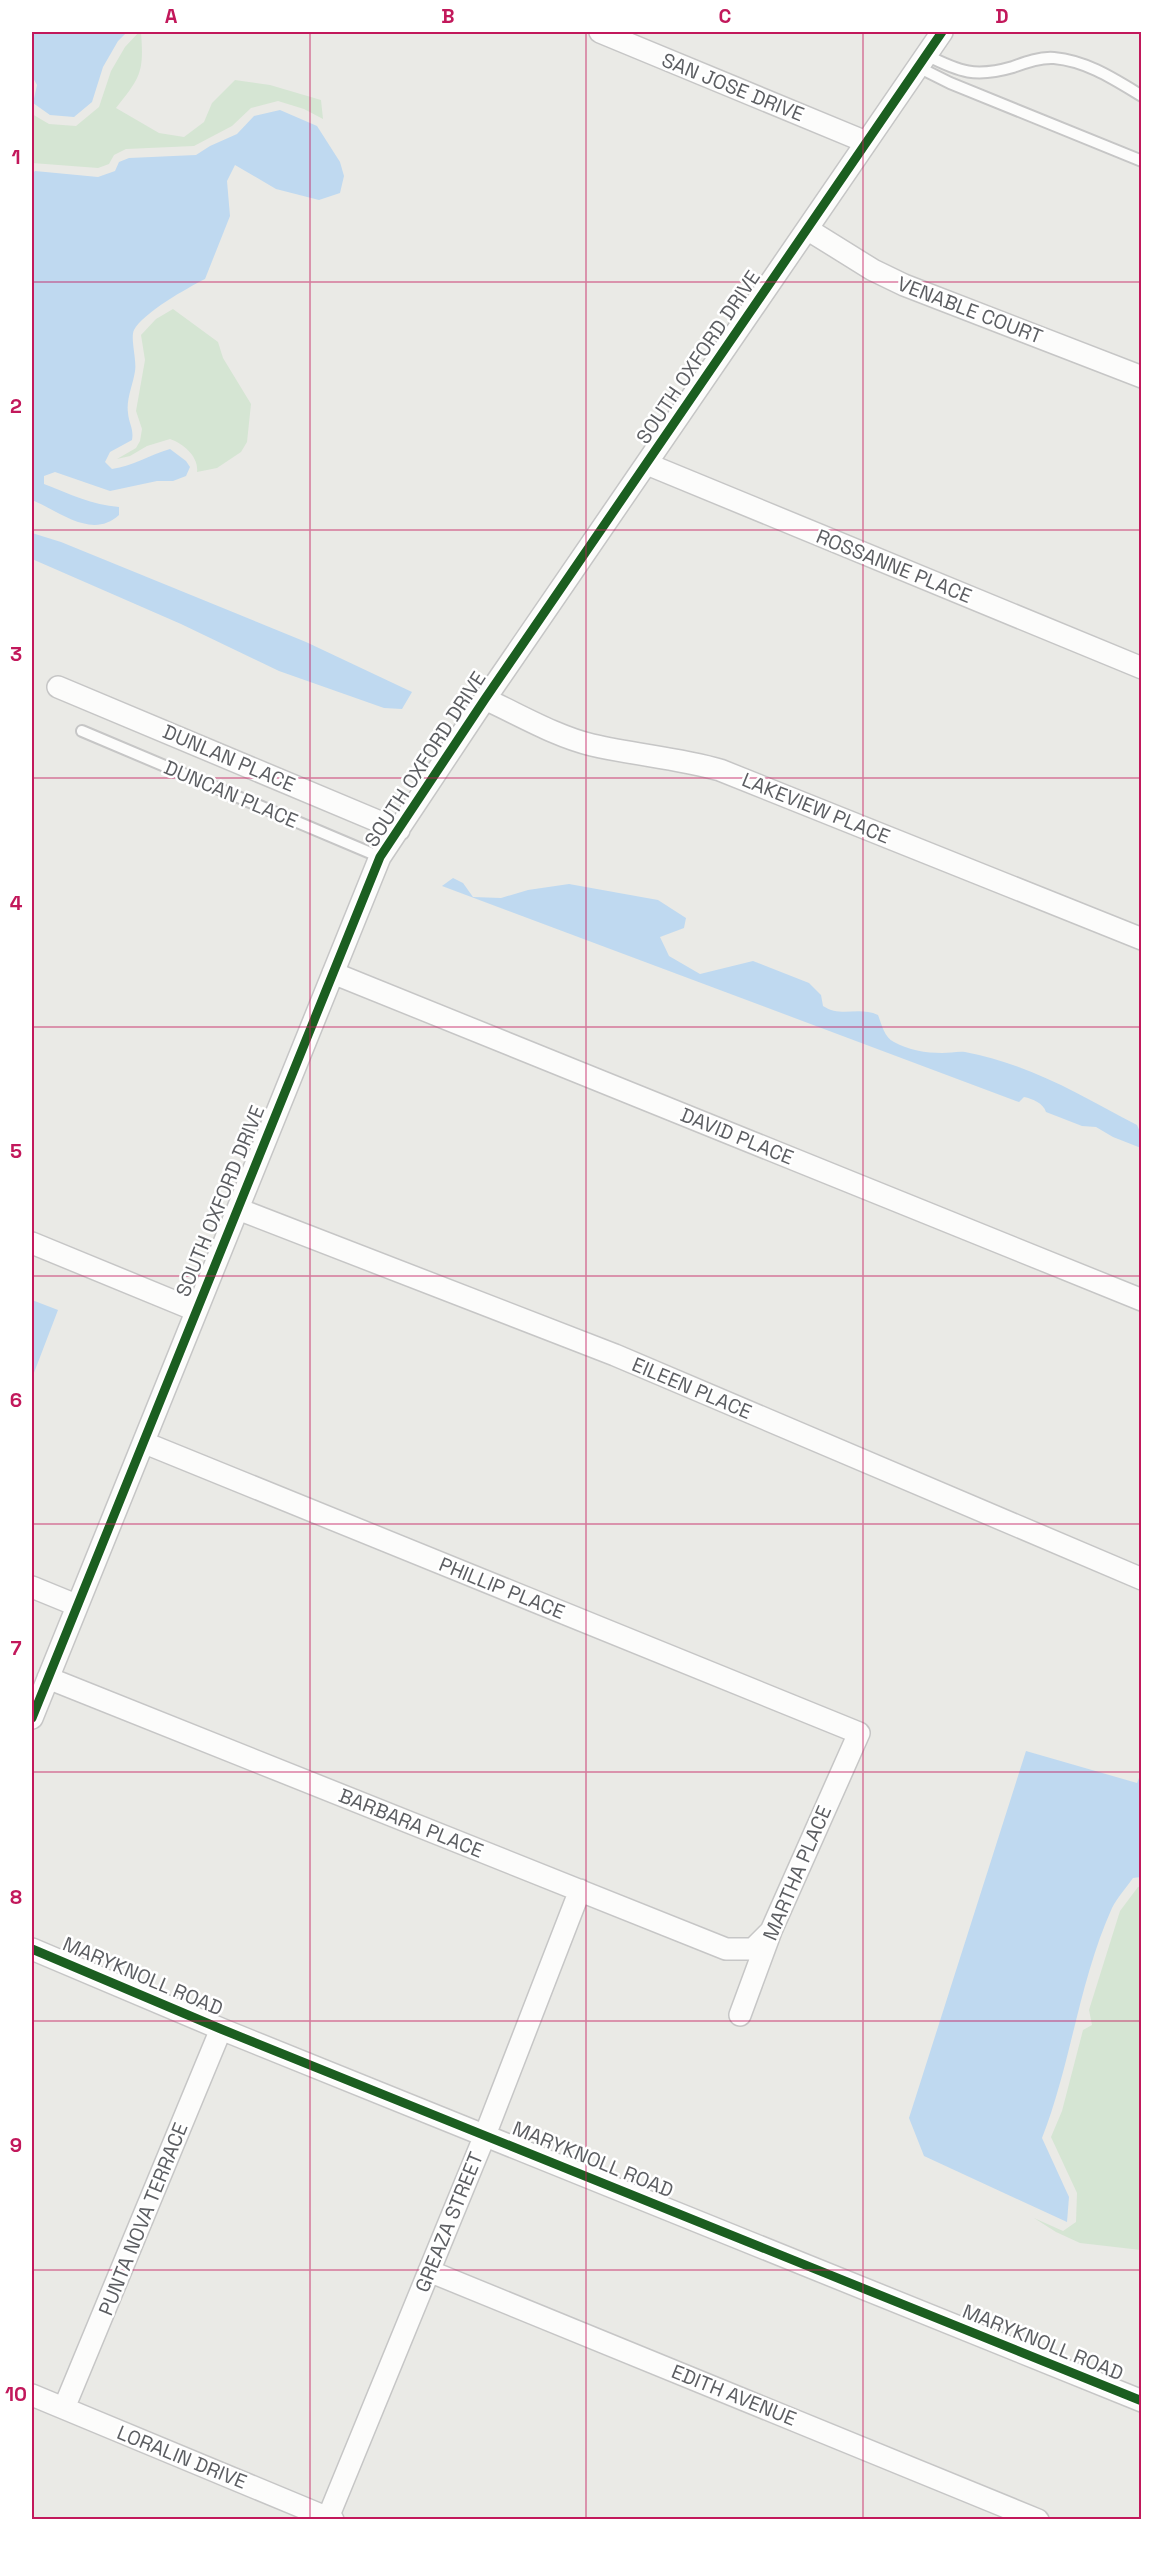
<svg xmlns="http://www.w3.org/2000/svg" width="1173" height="2551" viewBox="0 0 1173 2551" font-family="'Space Grotesk',sans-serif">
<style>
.green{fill:#d5e5d3}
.water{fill:#bfd9f0}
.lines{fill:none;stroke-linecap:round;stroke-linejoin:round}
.lane-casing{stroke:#c6c6c6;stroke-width:14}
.street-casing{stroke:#c6c6c6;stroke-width:24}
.lane{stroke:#fcfcfb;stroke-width:10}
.street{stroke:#fcfcfb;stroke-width:21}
.cycleway-casing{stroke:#fff;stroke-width:13}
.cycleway{stroke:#1b5e20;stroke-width:9}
.grid{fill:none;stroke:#c2185b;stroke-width:1.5;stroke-opacity:0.55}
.labels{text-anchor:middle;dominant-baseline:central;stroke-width:5;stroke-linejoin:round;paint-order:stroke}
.street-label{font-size:20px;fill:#5c5e62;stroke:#fff}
.neatline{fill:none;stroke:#c2185b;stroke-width:2}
.grid-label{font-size:20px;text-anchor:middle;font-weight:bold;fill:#c2185b}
</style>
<rect width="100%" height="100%" fill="#eaeae6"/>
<path class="green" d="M139,32h2c3,40 0,45 -25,76l43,25 25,4 20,-15 8,-19 23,-23 35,5 51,15 2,19 -19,-10 -26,-8 -27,7 -19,18 -38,20 -68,3 -12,6 -5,9 -11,4 -66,-5v-49l17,10 27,2 23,-19 12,-36 14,-24z
M173,309l45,33 5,16 28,46 -4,38 -6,10 -24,16 -20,4c2,-15 -13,-28 -27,-33l-23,7 -17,10 -13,3 19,-11 4,-7 2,-12 -6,-18 9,-51 -4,-25 15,-16z
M1141,1886h1l-1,364 -61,-7 -24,-11 -22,-14 29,13 13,-9 1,-29 -26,-56 11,-26 21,-81 9,-5 -3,-15 31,-99 18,-24z"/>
<path class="water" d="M32,32h95l-9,9 -15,26 -11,35 -18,15 -24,-2 -17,-12 4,-18 -5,-9z
M280,110l37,16 23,36 4,14 -4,17 -21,7 -43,-11 -41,-24 -8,16 3,35 -25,63c-18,9 -62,34 -71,51 -4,8 3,30 1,41 -2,14 -9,28 -7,42 1,11 6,16 4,27l-22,12 -5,10 7,7c21,-3 37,-14 58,-20l16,12 4,6 -4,9 -13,5h-16l-47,10 -55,-19 -11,4v8c26,10 48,21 75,23v8c-27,25 -60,-4 -87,-15v-326l3,-3 63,6 17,-6 4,-9 10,-4 67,-3 14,-9 27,-12 17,-18z
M32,533l29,9 245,100 106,50 -10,17 -18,-1 -105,-37 -98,-47 -149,-65z
M453,878l10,5 10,14 28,1 27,-8 41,-6 89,16 28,18 -2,10 -24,9 9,19 31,18 53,-13 56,22 12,12 2,11c18,12 35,0 55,9 4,10 6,22 16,27 14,8 32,11 48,11 8,0 16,-2 23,-1 67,13 113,42 172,73l4,9v14l-28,-11 -17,-10 -14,-1 -36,-14c-3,-9 -13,-13 -22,-15l-5,5 -577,-216z
M32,1300l26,10 -26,68z
M1026,1751l111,32 4,-10v104l-8,1c-7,10 -16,20 -21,30 -33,73 -41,156 -70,230l27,59 -2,25 -143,-66 -15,-38z"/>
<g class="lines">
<defs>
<path id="lane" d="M926,55c34,17 49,23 87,12 13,-5 27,-10 41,-9 33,3 60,21 88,38
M918,67l32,16 192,78
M82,731l298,126"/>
<path id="street" d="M600,32l266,110
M807,229l66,41 31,15 238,92
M647,464l495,204
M58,687l341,143
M485,699c35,16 70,37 107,46 43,10 86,13 128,25l422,169
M333,973l809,327
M238,1209l377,146 527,224
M32,1243l163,67
M145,1443l714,290 -88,198 -31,84
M32,1587l44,18
M48,1678l678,271h27l16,-16
M32,1718l348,-861 105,-158 457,-667
M32,1949l189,80 921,372
M429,2271l609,249
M32,2395l301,125
M64,2408l157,-379
M327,2520l158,-385 95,-245"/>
</defs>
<use href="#lane" class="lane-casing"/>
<use href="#street" class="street-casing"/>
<use href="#lane" class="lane"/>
<use href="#street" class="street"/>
<defs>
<path id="cycleway" d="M32,1718l348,-861 105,-158 457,-667
M32,1949l189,80 921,372"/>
</defs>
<use href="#cycleway" class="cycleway-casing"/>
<use href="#cycleway" class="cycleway"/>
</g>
<path class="grid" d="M310,32v2488M586,32v2488M863,32v2488M32,282h1110M32,530h1110M32,778h1110M32,1027h1110M32,1276h1110M32,1524h1110M32,1772h1110M32,2021h1110M32,2270h1110"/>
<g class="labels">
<g class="street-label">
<text transform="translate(733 87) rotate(22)">SAN JOSE DRIVE</text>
<text transform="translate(970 310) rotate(21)">VENABLE COURT</text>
<text transform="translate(698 357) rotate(-56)">SOUTH OXFORD DRIVE</text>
<text transform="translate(894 566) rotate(22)">ROSSANNE PLACE</text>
<text transform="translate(229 758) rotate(23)">DUNLAN PLACE</text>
<text transform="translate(425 759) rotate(-57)">SOUTH OXFORD DRIVE</text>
<text transform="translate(231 794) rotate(23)">DUNCAN PLACE</text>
<text transform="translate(816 808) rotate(22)">LAKEVIEW PLACE</text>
<text transform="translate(737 1136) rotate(22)">DAVID PLACE</text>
<text transform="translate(220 1201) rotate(-68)">SOUTH OXFORD DRIVE</text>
<text transform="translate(692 1388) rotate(23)">EILEEN PLACE</text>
<text transform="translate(502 1588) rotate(22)">PHILLIP PLACE</text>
<text transform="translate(411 1823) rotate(22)">BARBARA PLACE</text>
<text transform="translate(797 1873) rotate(-67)">MARTHA PLACE</text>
<text transform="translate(143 1976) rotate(23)">MARYKNOLL ROAD</text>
<text transform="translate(593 2159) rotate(22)">MARYKNOLL ROAD</text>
<text transform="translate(143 2219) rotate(-68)">PUNTA NOVA TERRACE</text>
<text transform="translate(449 2222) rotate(-68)">GREAZA STREET</text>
<text transform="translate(1043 2342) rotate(22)">MARYKNOLL ROAD</text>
<text transform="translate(734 2395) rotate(22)">EDITH AVENUE</text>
<text transform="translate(182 2457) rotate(22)">LORALIN DRIVE</text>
</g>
</g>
<rect width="1173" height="2551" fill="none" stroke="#ffffff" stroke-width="66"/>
<rect x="33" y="33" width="1107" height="2485" class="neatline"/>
<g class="grid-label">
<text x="171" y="23">A</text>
<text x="448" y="23">B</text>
<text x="725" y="23">C</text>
<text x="1002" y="23">D</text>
<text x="16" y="164">1</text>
<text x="16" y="413">2</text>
<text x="16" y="661">3</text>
<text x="16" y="910">4</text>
<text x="16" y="1158">5</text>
<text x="16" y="1407">6</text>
<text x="16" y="1655">7</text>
<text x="16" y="1904">8</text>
<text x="16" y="2152">9</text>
<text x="16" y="2401">10</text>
</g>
</svg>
